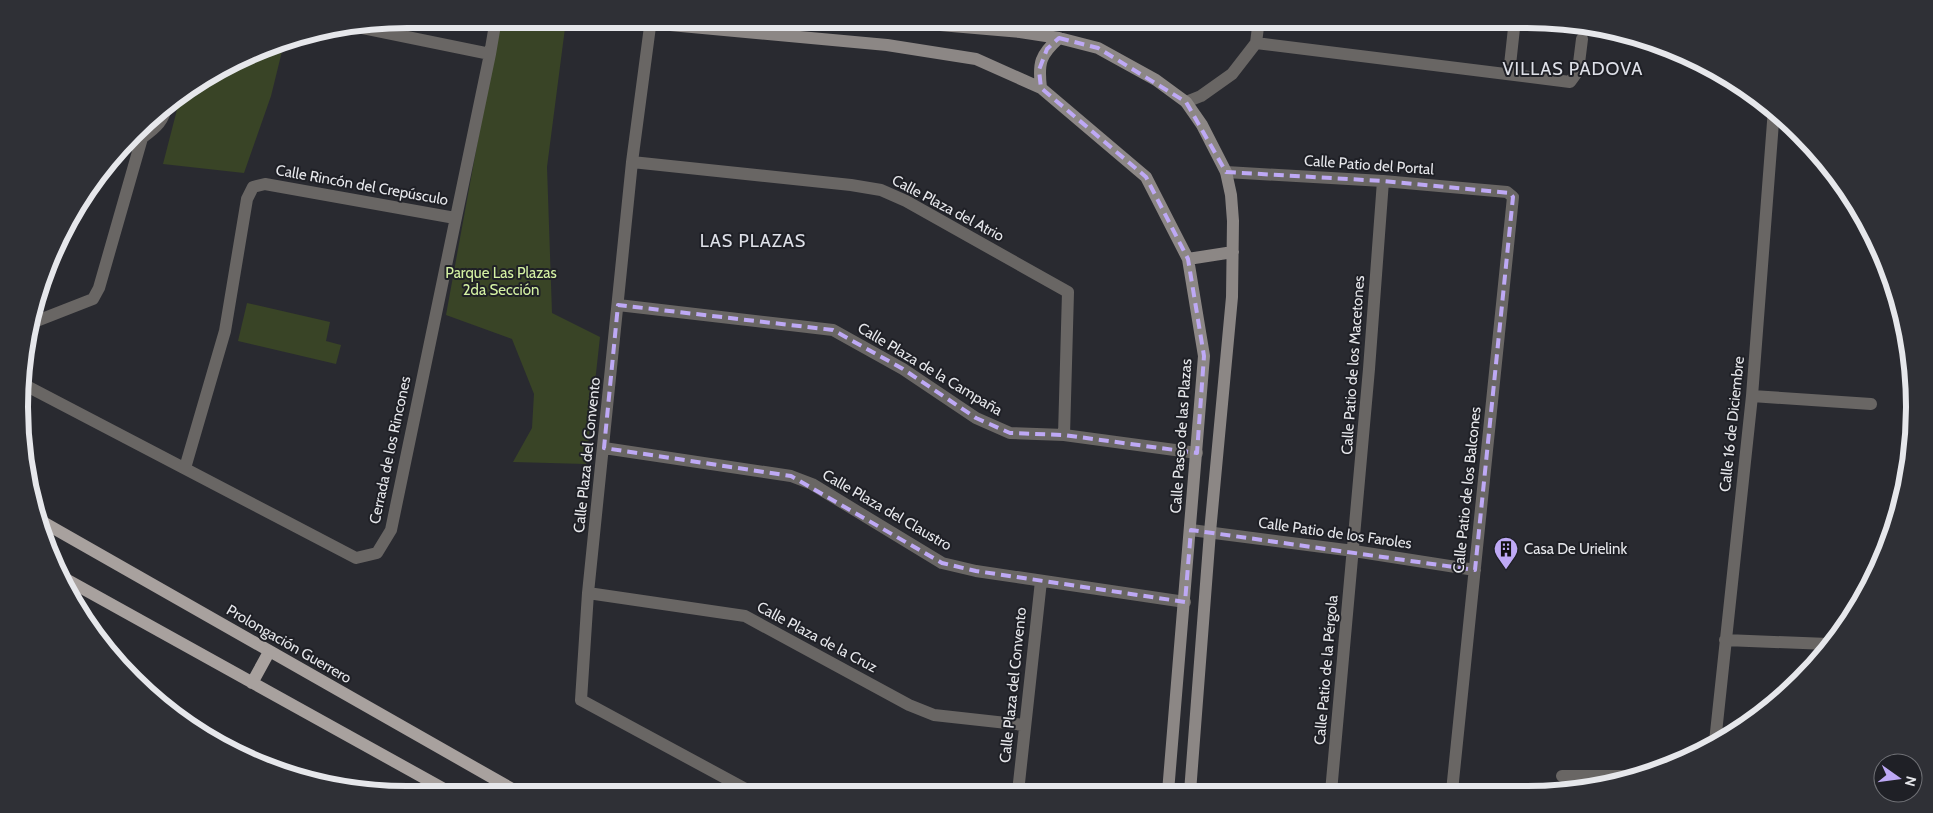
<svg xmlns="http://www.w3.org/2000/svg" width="1933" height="813" viewBox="0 0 1933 813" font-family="Cabin,sans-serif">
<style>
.green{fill:#394426}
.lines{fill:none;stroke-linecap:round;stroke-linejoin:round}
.street{stroke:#696664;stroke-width:12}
.secondary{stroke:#8c8785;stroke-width:12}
.primary{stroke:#a8a19e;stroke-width:12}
.marked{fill:none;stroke:#bea9f5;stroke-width:4;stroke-dasharray:10 6;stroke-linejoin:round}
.labels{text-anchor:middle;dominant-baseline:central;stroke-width:4;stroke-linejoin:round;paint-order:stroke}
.street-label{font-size:15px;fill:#e6e7eb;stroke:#1f2026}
.park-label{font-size:15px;fill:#d4f1a3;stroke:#1f2026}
.poi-label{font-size:15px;fill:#e6e7eb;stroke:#1f2026;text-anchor:start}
.quarter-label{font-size:18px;letter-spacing:1px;fill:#dee0e8;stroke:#1f2026}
.rim{fill:none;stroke:#e6e7eb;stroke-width:6}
</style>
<rect width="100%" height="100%" fill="#292a30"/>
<path class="green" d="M500,19h41l24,9 -18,139 5,146 48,24 -14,127 -73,-2 19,-34 2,-34 -22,-55 -66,-24z
M282,39h3l-14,57 -27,77 -81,-9 18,-70 32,-23z
M247,303l83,19 -4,19 15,4 -5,19 -98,-23z"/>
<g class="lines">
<path class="street" d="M651,19l-19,143 -44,431 -7,107 172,93
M358,27l132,27
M1256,43l314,39 8,-11 4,-32
M1509,74l6,-55
M1186,102l15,-6 31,-22 24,-31 3,-24
M632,162l219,23 30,5 25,11 162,91 -4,143
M1226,172l157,9 124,11 6,5 -61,594
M618,305l215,25 70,39 73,49 34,15 54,2 133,18
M29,324l64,-25 6,-11 43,-150c15,-11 22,-17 25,-35
M21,383l335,175 21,-5 14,-23 99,-476 6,-35
M1752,396l119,8
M604,448l187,28 21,8 130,79 34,8 209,31
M185,468l40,-137 22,-132 6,-12 12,-3 190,34
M1191,530l163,21 121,19
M588,593l157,23 164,89 25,10 90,10
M1725,640l103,4
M1715,742l37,-346 22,-287
M1562,776h73
M1018,792l23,-211
M1331,792l38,-423 14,-188"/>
<path class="secondary" d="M622,19l27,4 238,22 89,14 65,29 105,89 42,82 16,97 -36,436
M871,19l149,13 39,6 39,10 58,32 30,22 16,23 24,47 5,23 2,26 -1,76 -22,235 -20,260
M1041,88c-3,-25 -1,-33 18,-50
M1188,259l45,-7"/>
<path class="primary" d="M41,521l480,273
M62,577l391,217
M252,683l17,-31"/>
</g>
<path class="marked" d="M1059,38l39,10 88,54 40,70 157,9 127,12 3,4 -38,373 -284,-40 -6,72 -209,-31 -34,-8 -151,-87 -187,-28 14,-143 215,25 70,39 73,49 34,15 54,2 133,18 7,-97 -16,-97 -42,-82 -105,-89 -2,-18 8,-21z"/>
<defs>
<symbol id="building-pin" viewBox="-11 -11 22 30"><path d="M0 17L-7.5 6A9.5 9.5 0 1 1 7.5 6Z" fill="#bea9f5" stroke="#1f2026"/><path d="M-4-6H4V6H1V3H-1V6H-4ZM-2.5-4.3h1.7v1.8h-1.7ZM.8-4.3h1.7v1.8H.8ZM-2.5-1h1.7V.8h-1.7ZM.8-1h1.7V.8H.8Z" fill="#111"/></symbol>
</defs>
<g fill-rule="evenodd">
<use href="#building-pin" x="1492" y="535" width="28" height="38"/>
</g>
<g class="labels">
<g class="street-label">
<text transform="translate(1369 165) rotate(4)">Calle Patio del Portal</text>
<text transform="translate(362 185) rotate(10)">Calle Rincón del Crepúsculo</text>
<text transform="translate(948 208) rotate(28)">Calle Plaza del Atrio</text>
<text transform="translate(1353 365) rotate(-86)">Calle Patio de los Macetones</text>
<text transform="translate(930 369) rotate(31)">Calle Plaza de la Campaña</text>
<text transform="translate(1732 424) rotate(-84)">Calle 16 de Diciembre</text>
<text transform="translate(1181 436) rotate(-86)">Calle Paseo de las Plazas</text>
<text transform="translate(390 450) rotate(-78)">Cerrada de los Rincones</text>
<text transform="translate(587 455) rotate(-84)">Calle Plaza del Convento</text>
<text transform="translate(1467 490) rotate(-84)">Calle Patio de los Balcones</text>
<text transform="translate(887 510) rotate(30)">Calle Plaza del Claustro</text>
<text transform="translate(1335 533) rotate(8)">Calle Patio de los Faroles</text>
<text transform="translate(817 637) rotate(28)">Calle Plaza de la Cruz</text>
<text transform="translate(289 644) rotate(30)">Prolongación Guerrero</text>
<text transform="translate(1326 670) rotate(-85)">Calle Patio de la Pérgola</text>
<text transform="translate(1013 685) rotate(-84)">Calle Plaza del Convento</text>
</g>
<g class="park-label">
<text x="501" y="273">Parque Las Plazas<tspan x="501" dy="17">2da Sección</tspan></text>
</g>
<g class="poi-label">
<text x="1524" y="549">Casa De Urielink</text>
</g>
<g class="quarter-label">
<text x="1573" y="69">VILLAS PADOVA</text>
<text x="753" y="241">LAS PLAZAS</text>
</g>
</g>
<path d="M0 0H1933V813H0ZM407 28H1527A379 379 0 0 1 1906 407V407A379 379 0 0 1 1527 786H407A379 379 0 0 1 28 407V407A379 379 0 0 1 407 28Z" fill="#2f3036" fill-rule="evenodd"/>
<path class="rim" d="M407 28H1527A379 379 0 0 1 1906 407V407A379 379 0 0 1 1527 786H407A379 379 0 0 1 28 407V407A379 379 0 0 1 407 28Z"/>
<g transform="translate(1898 778) rotate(104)"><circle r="24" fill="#1f2026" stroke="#6f7075"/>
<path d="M0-4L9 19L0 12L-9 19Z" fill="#bea9f5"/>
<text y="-8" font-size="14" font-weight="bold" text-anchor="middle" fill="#e6e7eb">N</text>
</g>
</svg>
